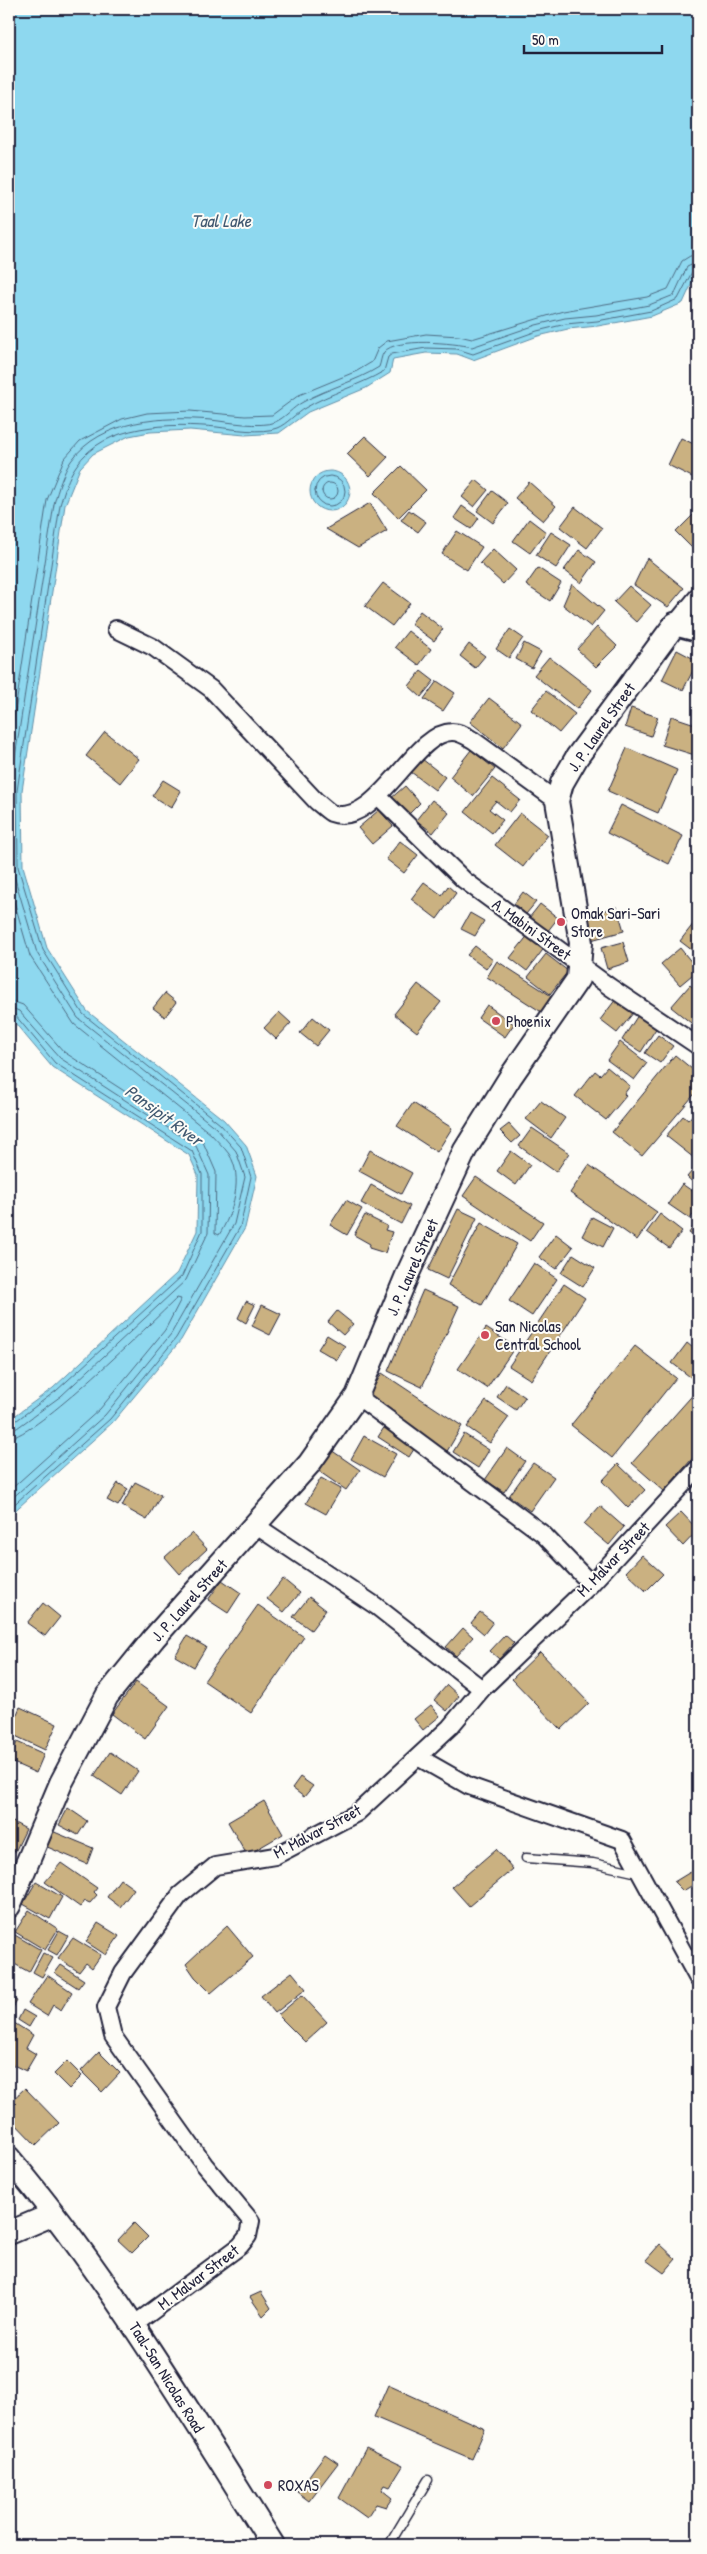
<svg xmlns="http://www.w3.org/2000/svg" width="707" height="2554" viewBox="0 0 707 2554" font-family="'Patrick Hand',sans-serif">
<style>
.water{fill:#8ed8ef;stroke:#638fa7}
.lines{fill:none;stroke-linecap:round;stroke-linejoin:round}
.shore{stroke:#4d6b83;stroke-width:1}
.building{fill:#cab181;stroke:#22223b}
.lane-casing{stroke:#22223b;stroke-width:11}
.street-casing{stroke:#22223b;stroke-width:20}
.secondary-casing{stroke:#22223b;stroke-width:26}
.lane{stroke:#fdfcf7;stroke-width:8}
.street{stroke:#fdfcf7;stroke-width:16}
.secondary{stroke:#fdfcf7;stroke-width:22}
.poi-dot{fill:#d1495b;stroke:#fdfcf7;stroke-width:2}
.labels{text-anchor:middle;dominant-baseline:central;stroke-width:4;stroke-linejoin:round;paint-order:stroke}
.street-label{font-size:16px;fill:#22223b;stroke:#fdfcf7}
.poi-label{font-size:16px;fill:#22223b;stroke:#fdfcf7;text-anchor:start}
.water-label{font-size:18px;font-style:italic;fill:#425971;stroke:#fdfcf7}
</style>
<rect width="100%" height="100%" fill="#fdfcf7"/>
<filter id="ink" filterUnits="userSpaceOnUse"><feTurbulence type="fractalNoise" baseFrequency=".02" numOctaves="2"/><feDisplacementMap in="SourceGraphic" scale="10" xChannelSelector="R" yChannelSelector="G"/><feConvolveMatrix kernelMatrix="1 2 1 2 8 2 1 2 1" color-interpolation-filters="sRGB"/></filter>
<g filter="url(#ink)">
<path class="water" d="M9,9h689v261l-15,33 -31,13 -54,10 -30,3 -30,7 -65,24 -16,-6 -31,-1 -33,6 -3,14 -24,15 -58,24 -29,21 -34,2 -55,-5 -40,2 -21,4 -36,18 -13,14 -15,37 -43,286 1,75 24,82 40,63 137,109 22,25 11,31 -12,52 -64,112 -68,82 -104,94v-96l44,-32 124,-115 20,-42 1,-56 -9,-20 -137,-88 -43,-51z
M310 491a20 20 0 1 1 40 0a20 20 0 1 1-40 0Z"/>
<g class="lines">
<path class="shore" d="M315 491a15 15 0 1 1 30 0a15 15 0 1 1-30 0Z
M322 491a8 8 0 1 1 16 0a8 8 0 1 1-16 0Z
M9,752l38,-252 17,-41 16,-18 42,-22 25,-6 43,-2 55,5 27,-1 27,-20 58,-24 15,-9 6,-14 9,-7 39,-7 33,2 13,3 91,-28 84,-14 21,-8 14,-28 8,-5 8,-1
M9,884l21,72 44,68 137,110c5,6 13,13 18,20 15,23 4,59 -10,81l-4,-2 1,-61 -13,-30 -139,-90 -41,-47 -14,-5
M9,1007l10,4 41,47 136,88 13,29 -1,58 -22,47 -125,116 -44,32 -8,2
M9,1014l6,1 40,48 137,88 10,23v57l-20,45 -126,115 -43,32 -4,1
M9,1438c27,-1 142,-115 168,-140l4,1 -16,31 -65,79 -91,82
M9,1501l96,-86 66,-81 63,-110 11,-47 -9,-26 -20,-23 -138,-110 -41,-65 -25,-84 -2,-79 44,-286c4,-15 9,-31 17,-43 30,-42 93,-45 140,-41 17,2 49,8 64,2 10,-4 18,-15 28,-20 25,-14 52,-20 76,-35 2,-5 2,-11 5,-15 12,-15 71,-9 88,-5l64,-22 29,-7 31,-3 53,-10 25,-10 13,-28 11,-5
M9,1509l101,-90 66,-81 64,-111 11,-50 -10,-30 -21,-23 -137,-110 -40,-64 -25,-83 -1,-76 43,-286c4,-13 8,-28 16,-39 28,-43 96,-43 141,-39 15,2 45,7 60,1 10,-4 19,-15 28,-20 25,-15 54,-22 79,-37l4,-14 4,-3 34,-6 31,1 16,5 64,-23 29,-7 31,-3 54,-10 27,-12 14,-27 6,-3"/>
</g>
<path class="building" d="M365,436l23,21 -18,19 -23,-22z
M681,438l17,8v34l-30,-15z
M401,466l25,24 -28,28 -24,-25z
M476,480l12,10 -14,17 -12,-10z
M529,482l27,24 -13,15 -28,-23z
M492,491l16,12 -15,20 -16,-12z
M370,503l17,28 -29,17 -32,-19z
M462,506l17,12 -8,11 -17,-11z
M575,507l27,21 -15,20 -27,-21z
M409,510l17,12 -8,10 -17,-12z
M693,515l5,5 -1,33 -21,-21z
M529,519l17,13 -16,21 -17,-12z
M457,531l25,16 -15,23 -25,-16z
M551,532l20,13 -15,23 -20,-13z
M493,549l23,21 -13,14 -23,-21z
M579,550l17,12 -15,21 -17,-13z
M647,558l37,30 -16,19 -34,-22z
M538,568l23,15 -11,18 -24,-16z
M383,583l27,20 -18,23 -27,-20z
M572,584l32,27 -13,16 -28,-22z
M629,586l22,19 -15,17 -22,-20z
M420,611l23,18 -9,12 -23,-17z
M597,627l20,19 -21,21 -19,-18z
M510,629l13,9 -14,20 -13,-9z
M408,631l23,18 -12,16 -24,-18z
M524,643l17,9 -9,16 -16,-9z
M469,644l16,12 -10,12 -15,-12z
M677,650l21,11 -15,29 -21,-10z
M549,657l43,33 -15,19 -43,-34z
M421,671l13,10 -13,16 -12,-11z
M437,681l18,12 -12,18 -19,-12z
M546,691l29,23 -16,19 -28,-23z
M489,698l33,25 -19,25 -33,-26z
M631,708l27,9 -7,19 -26,-9z
M671,716l27,9v31l-36,-11z
M105,732l34,27 -19,24 -34,-27z
M627,748l50,22 -19,43 -50,-22z
M471,750l24,19 -22,27 -23,-19z
M422,759l23,18 -10,13 -24,-18z
M492,778l28,22 -10,12 -14,-11 -7,8 14,11 -11,13 -27,-21z
M163,780l18,11 -10,17 -19,-12z
M405,786l15,17 -15,15 -16,-18z
M432,800l17,13 -16,20 -17,-13z
M621,805l62,31 -14,28 -62,-31z
M379,810l14,16 -21,18 -14,-16z
M520,813l28,22 -25,32 -28,-22z
M400,841l18,14 -14,18 -18,-14z
M424,882l18,13 6,-9 8,7 -19,26 -26,-20z
M523,892l13,10 -10,12 -12,-10z
M540,904l18,14 -11,14 -18,-14z
M617,907l7,24 -33,9 -6,-24z
M470,913l14,8 -9,15 -14,-7z
M698,918v35l-1,1 -17,-13z
M529,934l16,13 -18,24 -17,-13z
M623,942l6,20 -22,7 -6,-21z
M475,946l18,14 -7,9 -19,-14z
M680,948l18,22 -18,15 -19,-21z
M546,954l22,17 -18,23 -22,-17z
M497,961l56,36 -10,16 -56,-36z
M418,984l23,18 -24,30 -23,-18z
M690,985l8,7v32l-2,3 -25,-20z
M165,993l11,9 -11,15 -12,-9z
M616,999l18,13 -17,21 -17,-13z
M487,1005l27,19 -9,13 -27,-19z
M279,1012l12,11 -15,16 -12,-11z
M640,1012l19,12 -18,28 -19,-12z
M313,1017l16,13 -13,16 -16,-13z
M658,1035l15,11 -13,17 -15,-10z
M620,1042l27,21 -13,17 -27,-20z
M675,1055l23,19v16l-56,66 -30,-24z
M607,1067l23,19 -6,8 2,2 -20,24 -31,-24 20,-25 5,4z
M541,1101l24,17 -14,20 -25,-19z
M413,1103l39,25 -15,24 -40,-26z
M698,1109v44l-4,5 -28,-22 17,-20 5,4z
M509,1124l11,12 -8,7 -12,-12z
M532,1128l37,25 -13,19 -37,-26z
M370,1150l42,23 -11,21 -42,-23z
M511,1151l19,14 -14,20 -19,-14z
M698,1164v23l-11,-10z
M589,1165l68,47 -20,28 -67,-47z
M476,1177l67,45 -13,19 -67,-45z
M682,1184l16,11v12l-8,12 -22,-15z
M371,1185l39,21 -9,18 -40,-21z
M346,1200l16,9 -15,26 -17,-10z
M458,1209l19,9 -30,61 -19,-9z
M660,1214l22,17 -13,17 -22,-16z
M365,1215l22,11 -2,4 7,2 -7,21 -16,-5 1,-4 -16,-9z
M592,1217l21,11 -10,19 -21,-11z
M698,1220v19l-9,-6z
M481,1223l36,21 -35,61 -34,-20z
M556,1234l17,13 -17,22 -17,-12z
M573,1254l22,14 -12,19 -22,-14z
M534,1263l23,16 -25,37 -23,-15z
M564,1284l21,14 -54,82 -22,-14z
M423,1290l36,16 -37,81 -34,-16z
M246,1301l9,4 -9,18 -8,-5z
M262,1305l19,9 -11,21 -18,-9z
M337,1311l16,13 -10,11 -15,-13z
M486,1328l29,19 -28,41 -29,-19z
M327,1335l18,11 -8,14 -19,-11z
M687,1343l11,9v31l-26,-20z
M635,1346l41,32 -64,80 -41,-33z
M382,1373l80,53 -16,27 -77,-58z
M506,1384l19,13 -9,13 -19,-13z
M698,1389v63l-34,39 -32,-28z
M486,1401l23,16 -19,26 -23,-16z
M385,1426l31,20 -7,11 -31,-20z
M464,1434l25,16 -11,18 -25,-16z
M364,1436l32,18 -13,23 -32,-18z
M507,1448l18,13 -21,31 -19,-12z
M331,1450l29,20 -14,20 -29,-20z
M533,1463l21,14 -24,34 -21,-15z
M618,1464l27,26 -17,18 -26,-27z
M321,1478l20,11 -15,25 -20,-11z
M135,1482l26,13 -14,25 -25,-14z
M118,1483l10,6 -10,17 -11,-6z
M600,1506l24,21 -15,18 -25,-21z
M681,1512l17,18 -15,16 -18,-19z
M192,1533l15,16 -27,25 -15,-17z
M642,1555l21,19 -17,17 -20,-19z
M283,1579l17,14 -16,19 -17,-13z
M222,1580l19,13 -13,20 -20,-13z
M309,1597l17,13 -15,20 -18,-13z
M43,1603l17,14 -15,19 -18,-13z
M258,1605l46,32 -53,76 -47,-32z
M480,1612l13,10 -9,12 -13,-11z
M463,1628l10,9 -17,19 -10,-9z
M505,1635l9,8 -15,16 -9,-8z
M187,1636l19,11 -12,20 -19,-11z
M540,1652l49,51 -28,27 -49,-51z
M136,1682l33,24 -24,33 -33,-25z
M447,1685l12,11 -12,15 -13,-11z
M431,1705l9,11 -17,14 -9,-11z
M20,1707l37,17 -12,26 -36,-17z
M17,1742l27,12 -8,19 -27,-12z
M110,1752l28,19 -16,24 -28,-19z
M300,1777l13,9 -9,11 -12,-9z
M264,1801l19,33 -36,21 -19,-33z
M68,1808l19,13 -9,14 -19,-10z
M9,1820l17,9 -11,23 -6,-3z
M52,1831l41,17 -6,16 -42,-18z
M496,1849l17,20 -44,37 -17,-19z
M61,1863l36,25 -3,4 3,3 -7,8 -5,-2 -5,6 -35,-25z
M692,1871l6,11 -15,9 -9,-9z
M120,1879l14,10 -14,18 -13,-10z
M36,1882l26,15 -12,22 -27,-15z
M29,1910l29,19 -13,21 -30,-18z
M98,1923l21,13 -13,19 -20,-13z
M227,1926l26,31 -42,36 -16,-16 -9,-13z
M59,1931l9,5 -11,19 -9,-5z
M13,1934l28,16 -12,22 -20,-11v-19z
M73,1938l28,17 -9,13 -6,-5 -7,9 -21,-14z
M43,1953l10,5 -11,19 -9,-5z
M61,1965l23,15 -6,8 -23,-15z
M292,1972l14,17 -31,24 -14,-17z
M47,1975l25,17 -11,18 -8,-5 -6,11 -19,-12z
M302,1995l25,27 -22,20 -27,-27z
M9,1996l8,5 -8,13z
M23,2010l12,7 -6,10 -11,-7z
M11,2021l22,14 -7,13 10,6 -10,17 -17,-8z
M99,2052l21,21 -18,19 -21,-21z
M67,2061l15,15 -13,13 -15,-15z
M25,2088l34,35 -23,22 -27,-28v-14z
M134,2223l14,14 -16,16 -14,-13z
M660,2244l16,15 -12,14 -18,-13z
M261,2292l10,16 -8,8 -13,-19z
M388,2385l97,44 -13,30 -98,-42z
M366,2448l37,18 -13,21 -5,-2 -3,5 10,8 -6,9 -10,-3 -9,14 -28,-20z
M325,2454l13,9 -29,38 -12,-9z"/>
<g class="lines">
<defs>
<path id="lane" d="M526,1858l67,5 45,10
M389,2545l39,-65"/>
<path id="street" d="M675,624l23,-28
M116,629l37,18 58,42 105,112c4,3 10,9 15,12 45,17 82,-81 121,-81 8,0 14,4 21,8l84,61
M378,796l86,84 146,107 88,59
M357,1396l186,138 48,50
M255,1525l121,81 106,83
M418,1757l51,29 153,54 76,139
M135,2324l105,-78 8,-10 3,-15 -47,-57 -91,-128 -7,-29 17,-34 57,-78 35,-29 60,-10 82,-43 93,-86 32,-38 109,-105 107,-116"/>
<path id="secondary" d="M9,1906l52,-123 46,-87 47,-58 155,-174 48,-68 51,-123 57,-123 46,-74 67,-97 3,-36 -24,-142 5,-18 15,-26 98,-133 23,6
M9,2158c101,120 181,255 264,387
M9,2233l45,-19"/>
</defs>
<use href="#lane" class="lane-casing"/>
<use href="#street" class="street-casing"/>
<use href="#secondary" class="secondary-casing"/>
<use href="#lane" class="lane"/>
<use href="#street" class="street"/>
<use href="#secondary" class="secondary"/>
</g>
</g>
<g class="poi-dot">
<circle cx="561" cy="922" r="5"/>
<circle cx="496" cy="1021" r="5"/>
<circle cx="485" cy="1335" r="5"/>
<circle cx="268" cy="2485" r="5"/>
</g>
<g class="labels">
<g class="street-label">
<text transform="translate(601 727) rotate(-55)">J. P. Laurel Street</text>
<text transform="translate(532 929) rotate(36)">A. Mabini Street</text>
<text transform="translate(412 1267) rotate(-66)">J. P. Laurel Street</text>
<text transform="translate(613 1559) rotate(-46)">M. Malvar Street</text>
<text transform="translate(189 1600) rotate(-48)">J. P. Laurel Street</text>
<text transform="translate(317 1831) rotate(-28)">M. Malvar Street</text>
<text transform="translate(198 2277) rotate(-37)">M. Malvar Street</text>
<text transform="translate(167 2377) rotate(58)">Taal-San Nicolas Road</text>
</g>
<g class="poi-label">
<text x="571" y="913">Omak Sari-Sari<tspan x="571" dy="18">Store</tspan></text>
<text x="506" y="1021">Phoenix</text>
<text x="495" y="1326">San Nicolas<tspan x="495" dy="18">Central School</tspan></text>
<text x="278" y="2485">ROXAS</text>
</g>
<g class="water-label">
<text x="221" y="220">Taal Lake</text>
<text transform="translate(164 1115) rotate(36)">Pansipit River</text>
</g>
</g>
<rect width="707" height="2554" fill="none" stroke="#fdfcf7" stroke-width="30"/>
<rect x="15" y="15" width="677" height="2524" fill="none" stroke="#22223b" stroke-width="2" filter="url(#ink)"/>
<path d="M524 45v8h138v-8" fill="none" stroke="#22223b" stroke-width="2.5"/>
<text x="532" y="45" font-size="15" fill="#22223b" stroke="#fdfcf7" stroke-width="4" paint-order="stroke">50 m</text>
</svg>
